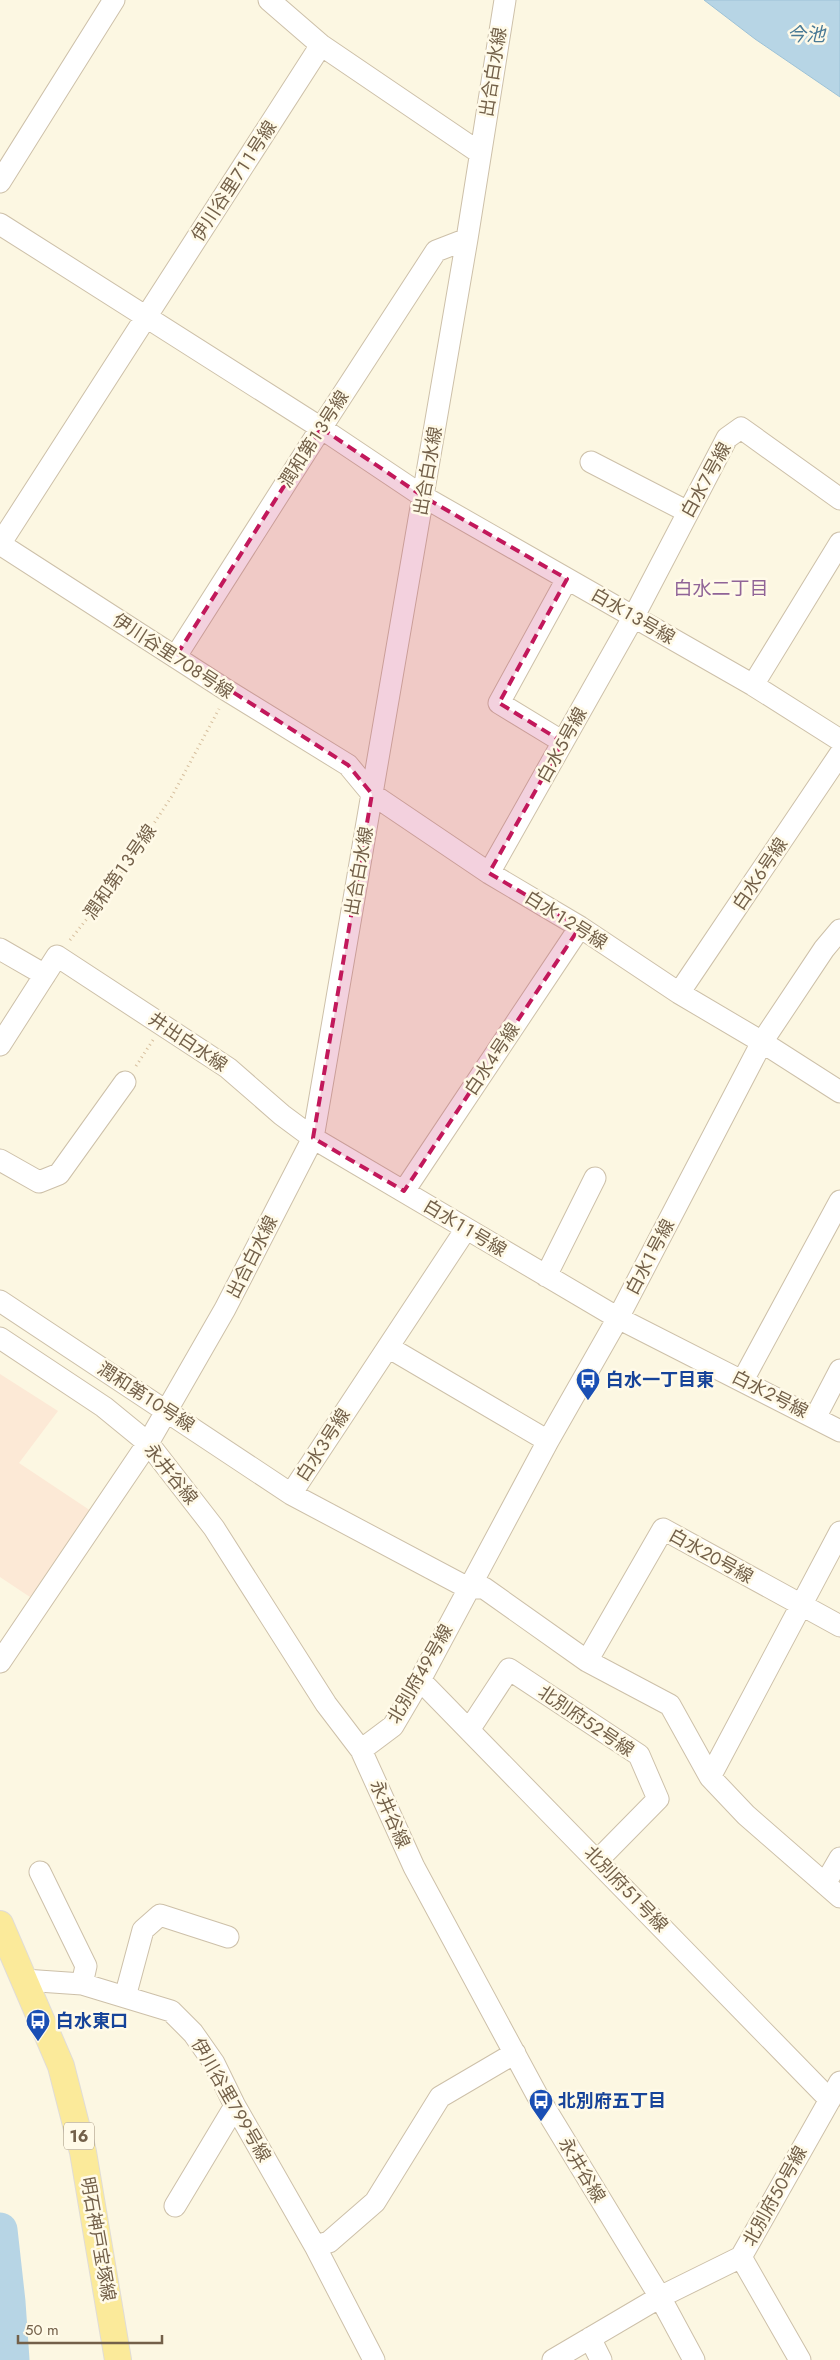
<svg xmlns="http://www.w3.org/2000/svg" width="840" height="2360" viewBox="0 0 840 2360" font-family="Jost,'Noto Sans JP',sans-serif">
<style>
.commercial{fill:#fce9d6}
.water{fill:#b7d5e5;stroke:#9dc2d7}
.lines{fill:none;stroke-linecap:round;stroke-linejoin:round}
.river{stroke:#b7d5e5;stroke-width:35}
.minor-casing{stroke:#cdc0a9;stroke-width:23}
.major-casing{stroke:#e0dcd7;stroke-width:28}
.path{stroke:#d6be9d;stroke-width:3;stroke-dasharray:1 4;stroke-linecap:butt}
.minor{stroke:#fff;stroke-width:21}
.major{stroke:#fbea9a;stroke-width:26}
.marked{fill:#c2185b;fill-opacity:0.2;stroke:#c2185b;stroke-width:4;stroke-dasharray:10 6;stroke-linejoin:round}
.labels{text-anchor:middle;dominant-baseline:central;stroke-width:5;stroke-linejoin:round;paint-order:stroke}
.shield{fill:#fffae8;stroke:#9d8e79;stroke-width:1}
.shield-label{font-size:16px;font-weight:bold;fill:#736049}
.street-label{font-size:18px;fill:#736049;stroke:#fffae8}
.transit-label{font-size:18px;font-weight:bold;fill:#164399;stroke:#fffae8;text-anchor:start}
.water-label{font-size:19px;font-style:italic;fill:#487995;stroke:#fffae8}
.neighbourhood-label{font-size:19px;fill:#906497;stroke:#fffae8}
</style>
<rect width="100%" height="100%" fill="#fcf7e2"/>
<path class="commercial" d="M0,1374l58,37 -39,52 72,48 -61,86 -30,-20z"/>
<path class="water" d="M704,0h136v97l-85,-58z"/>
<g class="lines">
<path class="river" d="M0,2230l8,72 4,58"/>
<defs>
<path id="minor" d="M269,0l52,45 159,108
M0,182l114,-182
M0,224l321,204 103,69 329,188 87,55
M591,462l97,50
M0,544l228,147 120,74 24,29 117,79 91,54 99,66 83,49 78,50
M0,544l321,-499
M176,656l145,-228 115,-177 31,-12
M753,685l87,-142
M563,742l-64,-39 68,-124
M489,873l145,-257 93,-178 14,-10 99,71
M0,949l45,26
M679,993l161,-239
M0,1045l57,-89 171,112 54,47 31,23 305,180 222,113
M0,1160l39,22 20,-8 66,-92
M404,1191l176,-264
M466,1229l-175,265 177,94h16l103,73 83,44 40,72 36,38 94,82
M546,1276l49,-98
M0,1301l291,193
M0,1338l104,69 44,36 66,85 112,176 35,46 53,117 123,228 123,202 34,63
M388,1347l160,94
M743,1380l97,-179
M815,1418l25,-48
M587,1661l76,-132 177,97
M0,1662l148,-219 77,-134 88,-171 154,-899 38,-239
M420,1680l410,420
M469,1730l40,-61 130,86 19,44 -60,61
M361,1750l32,-24 27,-46 128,-239 70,-123 144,-276 62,-93 16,-19
M710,1777l130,-245
M40,1872l46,94 -4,18
M825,1884l15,-26
M24,1980l58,4 89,27 22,22 21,30 21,43 80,140 59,114
M125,1997l18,-67 17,-15 68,22
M175,2206l60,-100
M315,2246l14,-4 46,-40 65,-105 75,-44
M741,2257l59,103
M590,2338l11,22
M553,2360l107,-63 81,-40 99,-175"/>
<path id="major" d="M0,1924l61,142 22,86 35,208"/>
</defs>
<use href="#minor" class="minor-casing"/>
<use href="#major" class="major-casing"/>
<path class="path" d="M70,940l40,-50 62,-94 47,-87
M136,1066l17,-26"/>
<use href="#minor" class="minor"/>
<use href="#major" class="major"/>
</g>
<path class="marked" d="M321,428l103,69 143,82 -68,124 64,39 -74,131 91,54 -176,264 -91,-53 59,-344 -24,-29 -172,-109z"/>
<defs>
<symbol id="bus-pin" viewBox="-11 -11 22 30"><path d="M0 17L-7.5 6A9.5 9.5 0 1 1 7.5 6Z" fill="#1a4fb4" stroke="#fffae8"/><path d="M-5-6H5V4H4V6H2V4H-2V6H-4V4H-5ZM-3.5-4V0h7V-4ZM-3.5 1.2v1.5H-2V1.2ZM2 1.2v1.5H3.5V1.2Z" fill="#fff"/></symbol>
</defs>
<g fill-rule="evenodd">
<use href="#bus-pin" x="574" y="1366" width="28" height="38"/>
<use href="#bus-pin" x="24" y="2007" width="28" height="38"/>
<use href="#bus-pin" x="527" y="2087" width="28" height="38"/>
</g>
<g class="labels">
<rect class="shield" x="64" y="2122.5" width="30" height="27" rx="4"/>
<g class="shield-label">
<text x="79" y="2136">16</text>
</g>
<g class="street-label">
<text transform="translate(493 72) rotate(-81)">出合白水線</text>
<text transform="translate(234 181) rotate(-57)">伊川谷里７１１号線</text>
<text transform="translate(314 439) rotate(-57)">潤和第１３号線</text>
<text transform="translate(428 471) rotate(-80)">出合白水線</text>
<text transform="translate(706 480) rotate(-61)">白水７号線</text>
<text transform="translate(633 616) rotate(30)">白水１３号線</text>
<text transform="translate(173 656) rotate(33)">伊川谷里７０８号線</text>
<text transform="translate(562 745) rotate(-61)">白水５号線</text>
<text transform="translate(359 871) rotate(-80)">出合白水線</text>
<text transform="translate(120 872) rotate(-55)">潤和第１３号線</text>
<text transform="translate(760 874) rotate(-56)">白水６号線</text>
<text transform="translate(566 920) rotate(32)">白水１２号線</text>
<text transform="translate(188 1042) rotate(34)">井出白水線</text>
<text transform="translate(492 1059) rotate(-56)">白水４号線</text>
<text transform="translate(465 1228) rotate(31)">白水１１号線</text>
<text transform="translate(252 1257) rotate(-63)">出合白水線</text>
<text transform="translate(650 1257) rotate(-62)">白水１号線</text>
<text transform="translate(770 1394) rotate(27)">白水２号線</text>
<text transform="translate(146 1397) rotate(33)">潤和第１０号線</text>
<text transform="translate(323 1445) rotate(-57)">白水３号線</text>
<text transform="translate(171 1474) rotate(51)">永井谷線</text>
<text transform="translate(711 1556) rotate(29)">白水２０号線</text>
<text transform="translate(420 1674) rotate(-60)">北別府４９号線</text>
<text transform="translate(586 1721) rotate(34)">北別府５２号線</text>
<text transform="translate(390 1814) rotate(66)">永井谷線</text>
<text transform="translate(626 1889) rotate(46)">北別府５１号線</text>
<text transform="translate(231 2100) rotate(60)">伊川谷里７９９号線</text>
<text transform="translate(582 2170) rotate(59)">永井谷線</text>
<text transform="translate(775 2196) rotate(-61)">北別府５０号線</text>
<text transform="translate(98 2239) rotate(80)">明石神戸宝塚線</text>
</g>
<g class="transit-label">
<text x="606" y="1380">白水一丁目東</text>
<text x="56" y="2021">白水東口</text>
<text x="558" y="2101">北別府五丁目</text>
</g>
<g class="water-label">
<text x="806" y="34">今池</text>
</g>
<g class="neighbourhood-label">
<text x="721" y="588">白水二丁目</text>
</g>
</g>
<path d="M18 2335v8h144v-8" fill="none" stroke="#736049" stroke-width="2.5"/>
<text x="25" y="2335" font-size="15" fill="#736049" stroke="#fffae8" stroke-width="4" paint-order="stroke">50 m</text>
</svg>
